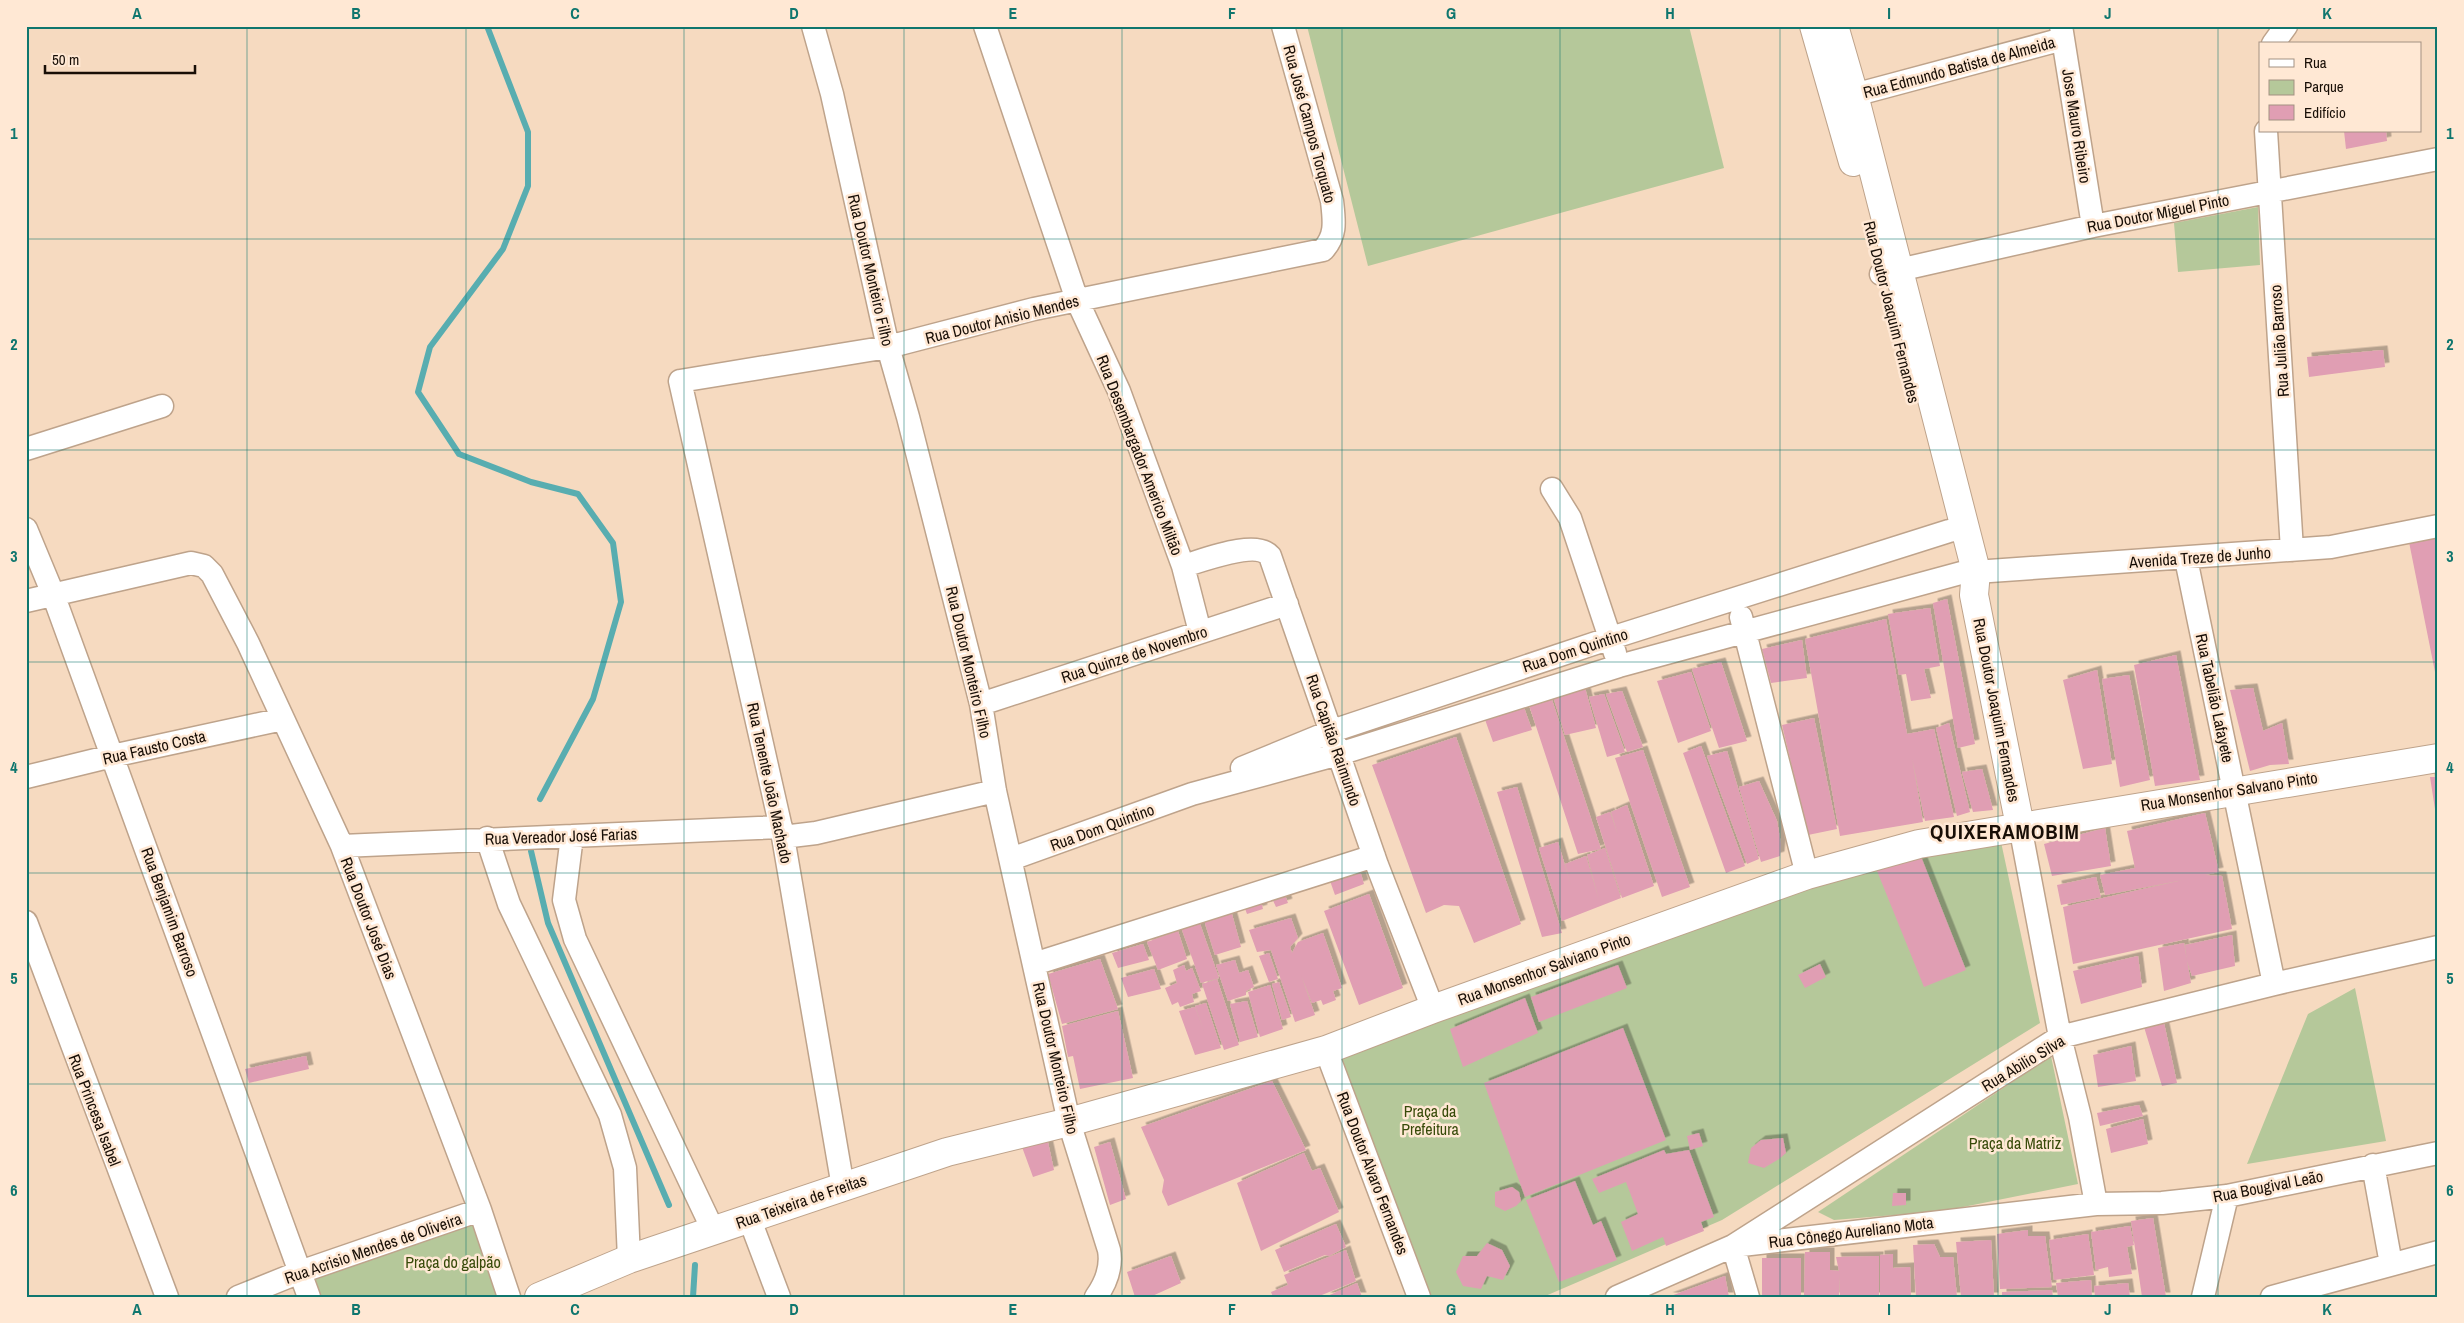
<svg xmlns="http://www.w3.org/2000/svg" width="2464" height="1323" viewBox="0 0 2464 1323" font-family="'Archivo Narrow',sans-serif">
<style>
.green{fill:#b5c89a}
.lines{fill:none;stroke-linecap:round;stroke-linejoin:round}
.stream{stroke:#58adb0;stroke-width:6}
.building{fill:#e09eb3;filter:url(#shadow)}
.street-casing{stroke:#bea38b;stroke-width:25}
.secondary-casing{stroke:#bea38b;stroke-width:30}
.street{stroke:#fff;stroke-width:22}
.secondary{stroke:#fff;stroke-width:28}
.grid{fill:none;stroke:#0f766e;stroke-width:1;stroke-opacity:0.55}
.labels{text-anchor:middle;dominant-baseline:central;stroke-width:5;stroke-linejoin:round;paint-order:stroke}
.street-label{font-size:16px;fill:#180e06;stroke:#ffe8d4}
.park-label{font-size:16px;fill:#374a09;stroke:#ffe8d4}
.district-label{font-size:21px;font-weight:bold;letter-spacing:1px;fill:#180e06;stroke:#ffe8d4}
.neatline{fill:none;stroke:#0f766e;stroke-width:2}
.grid-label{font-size:16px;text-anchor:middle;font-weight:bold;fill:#0f766e}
</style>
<defs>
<filter id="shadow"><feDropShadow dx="4.5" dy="-4.5" stdDeviation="0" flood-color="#0004"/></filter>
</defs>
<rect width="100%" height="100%" fill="#f6dac0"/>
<path class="green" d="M1307,26h382l35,142 -356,98z
M2258,207l2,58 -82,7 -4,-49z
M2001,842l39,181 -318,197 -179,77h-116l-89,-240 588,-212z
M2355,988l31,153 -139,23 61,-150z
M2051,1056l27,128 -135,27 -109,9 -16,-8z
M476,1217l23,80h-181l-7,-20z"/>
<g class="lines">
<path class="stream" d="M487,26l41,106v54l-25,63 -73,98 -12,45 41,62 72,28 47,12 35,49 8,59 -28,97 -53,100
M531,851l17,72 121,282
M693,1297l2,-32"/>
</g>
<path class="building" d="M2344,131h42l1,10 -41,8z
M2383,350l2,17 -76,10 -2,-20z
M2438,538v144h-1l-28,-140z
M1947,599l28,145 -17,4 -25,-145z
M1930,608l10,58 -16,3 7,29 -20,3 -5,-27 -7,1 -11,-61z
M1886,619l21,115 27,-5 20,88 -29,4 -13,-63 11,64 -83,14 -35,-197z
M1802,640l5,38 -36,5 -9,-34z
M2176,655l24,125 -45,6 -21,-121z
M1721,662l26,79 -28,7 -27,-79z
M2097,670l15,94 -29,5 -20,-89z
M1691,672l20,59 -33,12 -21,-62z
M2129,675l21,105 -30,7 -18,-108z
M1585,688l11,40 -31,7 -12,-39z
M2253,688l10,43 19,-8 7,41 -19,1 -20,6 -20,-81z
M1622,691l21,56 -16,5 -21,-58z
M1604,694l21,58 -18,5 -18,-60z
M1552,700l49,149 -23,5 -49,-149z
M1522,702l10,28 -39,12 -10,-28z
M1814,718l23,111 -29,6 -26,-110z
M1949,723l21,89 -13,4 -21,-88z
M1456,737l65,187 -47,19 -15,-37 -15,-1 -18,8 -54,-148z
M1701,746l44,120 -19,7 -43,-120z
M1643,750l47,137 -28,10 -47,-139z
M1727,751l32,108 -12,5 -40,-108z
M1982,769l11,41 -20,2 -11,-40z
M2430,777h8v45h-1z
M1759,781l18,40 4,23 -1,12 -19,6 -22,-75z
M1517,787l45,146 -20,4 -45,-145z
M1627,805l27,81 -32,12 -26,-81 14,-5 8,23 -7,-23z
M2205,813l14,59 -14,3 17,1 10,53 -159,35 -10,-57 120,-27 -78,15 -5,-20 35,-7 -8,-37z
M2105,828l6,38 -59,10 -8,-32z
M1558,842l13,44 -6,-22 21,-8 13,44 -12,-45 18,-7 16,50 -59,23 -23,-73z
M1918,849l48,121 -42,17 -49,-121z
M1359,868l5,16 -29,11 -6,-17z
M2096,877l5,20 -40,8 -4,-20z
M1283,890l5,13 -12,4 -6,-13z
M1369,894l34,94 -44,17 -35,-94z
M1261,901l2,8 -16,5 -3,-8z
M1230,907l11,40 -26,8 -12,-38z
M1291,918l7,20 -8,9 2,6 6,-11 25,-9 19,55 -9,3 3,9 -13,5 -2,-5 -9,3 -11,-28 14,40 -20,7 -24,-72 -14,2 -8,-22z
M1199,921l20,57 -18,5 -20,-56z
M1178,931l9,28 -29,11 -11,-28z
M2232,935l3,31 -43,10 -5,-15 4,22 -27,8 -6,-43 26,-5 3,18 -2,-16z
M1143,944l6,16 -31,8 -6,-15z
M1269,953l9,26 -9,3 -10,-26z
M2138,956l4,31 -61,17 -8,-33z
M1100,959l18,50 -56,15 -14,-50z
M1235,960l4,13 9,-3 6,17 -8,4v4l-18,6 -12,-36z
M1820,964l6,13 -21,11 -7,-13z
M1184,965l2,6 6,-3 9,23 -9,3 2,8 -14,5 -2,-5 -6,3 -7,-17 12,-5 -4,-13z
M1618,965l9,23 -88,34 -8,-25z
M1154,969l7,20 -33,8 -7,-19z
M1217,979l22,66 -15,5 -22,-66z
M1279,982l12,35 -9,3 -10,-36z
M1270,985l13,44 -23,8 -12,-45z
M1525,998l13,35 -75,34 -13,-38z
M1247,1001l11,36 -18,5 -10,-38z
M1206,1003l15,45 -26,7 -16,-44 16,-4 10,27 -10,-28z
M1118,1011l15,67 -53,11 -7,-33 -5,1 -6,-31z
M2164,1023l13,60 -15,3 -18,-59z
M1623,1028l43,112 -141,57 -41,-114z
M2131,1046l5,35 -38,6 -5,-32z
M306,1056l3,13 -60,14 -4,-14z
M1272,1081l34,69 -138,56 -6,-14 2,-12 -23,-53z
M2139,1105l4,11 -43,10 -3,-13z
M2143,1119l5,25 -37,9 -5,-24z
M1699,1133l4,13 -13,4 -3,-14z
M1047,1138l7,32 -21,7 -11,-30z
M1783,1138l3,15 -7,6 -15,9 -16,-5 3,-15 10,-8z
M1110,1142l16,57 -16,6 -16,-58z
M1664,1150l2,4 23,-4 25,67 -13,5 3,9 -38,15 -3,-9 -31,14 -11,-29 17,-8 -12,-32 -27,11 -7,-14z
M1304,1153l8,18 8,-3 19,44 -78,39 -24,-68z
M1575,1181l18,44 8,-4 16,39 -58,22 -33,-82z
M1512,1187l7,5 2,9 -5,5 -11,5 -10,-5v-14z
M1893,1193h13v12l-14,1z
M2153,1218l13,79h-24l-11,-76z
M1336,1224l10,23 -17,9 -4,-1 -41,17 -9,-22z
M2130,1226l4,19 -7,2 5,27 -23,3 -1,-10 -12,3 -5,-38z
M2028,1230v6h17l7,51 -52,2 -3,-55z
M2088,1234l6,41 -40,5 -5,-40z
M1991,1240l3,57h-33l-5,-55z
M1487,1243l15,7 8,16 -7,14 -16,-4 -6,13 -18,-3 -7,-14 7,-16h14z
M1934,1244l6,13h13l4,40h-41l-3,-52z
M1346,1250l10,31 -39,16h-44l-2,-5 17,-7 -4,-10z
M1805,1252h25v18l9,1 -3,-14 43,-1v41h-39l-1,-23v23h-35z
M1893,1254v14l17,-1 1,30h-31v-42z
M1171,1256l10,27 -31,14h-15l-8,-25z
M1762,1258h39v39h-39z
M1725,1276l4,21h-61z
M2091,1280l1,17h-34l-2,-14z
M1357,1283l5,14h-37z
M2128,1283l2,14h-35l-1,-11z
M2052,1290l1,7h-51v-5z"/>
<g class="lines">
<defs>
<path id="street" d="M813,26l19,68 56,253 20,70 73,287 14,87 74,331 40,128c3,17 -3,33 -13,47
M985,26l92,274 42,91 64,175 17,66
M2061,26l32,200
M2273,44l13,-18
M1854,95l209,-56
M2266,131l26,419
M1881,274l212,-48 345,-67
M26,449l136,-43
M1552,489l18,29 45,135
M26,529l27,65 256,703
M2186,559l88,425
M1183,566c19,-5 73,-27 87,-10l107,309 56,144
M26,601l165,-38 13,3 8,8 36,69 94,203 138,364 29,87
M1741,617l66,258
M981,704l306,-100
M1242,768l90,-37 279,-93 338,-107 16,-3
M26,777l86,-21 171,-37
M2020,826l40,211 20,80 16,87
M572,836l-8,64 11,39 138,291
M783,837l33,-4 179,-42
M487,838l22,66 101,211 15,53 4,91
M342,846l439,-19
M1011,859l181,-65 147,-40 280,-88 342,-93 370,-26 107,-21
M26,922l141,375
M1034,964l340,-108
M1326,1050l93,247
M2373,1165l18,99
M843,1187l-60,-350 -103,-456 208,-34 146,-38 289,-59c14,-15 11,-30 9,-49l-49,-175
M750,1220l29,77
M238,1297l62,-25 180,-62
M1617,1297l116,-51 363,-42 66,-1 65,-7 211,-43
M1748,1297l-15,-51 327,-209 214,-53 164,-37
M2203,1297l24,-101
M2272,1297l166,-45"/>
<path id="secondary" d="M1814,26l39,136
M1834,26l20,69 122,476 -2,24 46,231
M539,1297l90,-38 318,-107 122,-30 257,-72 107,-41 374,-134 112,-31 519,-86"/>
</defs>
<use href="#street" class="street-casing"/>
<use href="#secondary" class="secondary-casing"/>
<use href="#street" class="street"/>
<use href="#secondary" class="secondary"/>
</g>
<path class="grid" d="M247,26v1271M466,26v1271M684,26v1271M904,26v1271M1122,26v1271M1342,26v1271M1560,26v1271M1780,26v1271M1998,26v1271M2218,26v1271M26,239h2412M26,450h2412M26,662h2412M26,873h2412M26,1084h2412"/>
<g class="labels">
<g class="street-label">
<text transform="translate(1959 67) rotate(-15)">Rua Edmundo Batista de Almeida</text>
<text transform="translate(1310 124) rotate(75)">Rua José Campos Torquato</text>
<text transform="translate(2077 126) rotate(81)">Jose Mauro Ribeiro</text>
<text transform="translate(2158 213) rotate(-11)">Rua Doutor Miguel Pinto</text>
<text transform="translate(871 270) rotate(77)">Rua Doutor Monteiro Filho</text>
<text transform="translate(1892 312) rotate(76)">Rua Doutor Joaquim Fernandes</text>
<text transform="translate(1002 319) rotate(-14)">Rua Doutor Anisio Mendes</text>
<text transform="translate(2279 341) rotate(-94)">Rua Julião Barroso</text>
<text transform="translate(1140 455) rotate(69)">Rua Desembargador Americo Miltão</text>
<text transform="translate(2200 557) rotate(-4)">Avenida Treze de Junho</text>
<text transform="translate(1575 650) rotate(-18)">Rua Dom Quintino</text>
<text transform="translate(1134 654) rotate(-18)">Rua Quinze de Novembro</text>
<text transform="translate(969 662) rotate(77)">Rua Doutor Monteiro Filho</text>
<text transform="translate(2215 698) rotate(78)">Rua Tabelião Lafayete</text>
<text transform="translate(1997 710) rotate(79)">Rua Doutor Joaquim Fernandes</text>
<text transform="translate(1334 740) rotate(71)">Rua Capitão Raimundo</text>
<text transform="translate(154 747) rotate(-13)">Rua Fausto Costa</text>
<text transform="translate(770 783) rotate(78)">Rua Tenente João Machado</text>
<text transform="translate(2229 791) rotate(-9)">Rua Monsenhor Salvano Pinto</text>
<text transform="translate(1102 827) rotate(-20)">Rua Dom Quintino</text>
<text transform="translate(561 836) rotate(-2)">Rua Vereador José Farias</text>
<text transform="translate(170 912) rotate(70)">Rua Benjamim Barroso</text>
<text transform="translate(369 918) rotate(69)">Rua Doutor José Dias</text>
<text transform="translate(1544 969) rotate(-20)">Rua Monsenhor Salviano Pinto</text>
<text transform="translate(1056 1058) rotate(77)">Rua Doutor Monteiro Filho</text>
<text transform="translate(2023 1063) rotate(-31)">Rua Abilio Silva</text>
<text transform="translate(95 1110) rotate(69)">Rua Princesa Isabel</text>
<text transform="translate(1373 1173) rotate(69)">Rua Doutor Alvaro Fernandes</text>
<text transform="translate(2268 1186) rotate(-11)">Rua Bougival Leão</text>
<text transform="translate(801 1201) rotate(-19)">Rua Teixeira de Freitas</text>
<text transform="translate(1851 1232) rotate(-7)">Rua Cônego Aureliano Mota</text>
<text transform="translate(373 1248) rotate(-19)">Rua Acrisio Mendes de Oliveira</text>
</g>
<g class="park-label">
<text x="1430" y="1111">Praça da<tspan x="1430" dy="18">Prefeitura</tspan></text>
<text x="2015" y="1143">Praça da Matriz</text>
<text x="453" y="1262">Praça do galpão</text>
</g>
<g class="district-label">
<text x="2005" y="831">QUIXERAMOBIM</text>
</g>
</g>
<rect width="2464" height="1323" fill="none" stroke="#ffe8d4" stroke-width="55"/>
<rect x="2259" y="42" width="162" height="90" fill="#ffe8d4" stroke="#a39182"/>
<rect x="2269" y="59" width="25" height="8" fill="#ffffff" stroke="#a39182"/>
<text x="2304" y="68" font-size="15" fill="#180e06">Rua</text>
<rect x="2269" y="80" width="25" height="15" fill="#b5c89a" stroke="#a39182"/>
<text x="2304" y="92" font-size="15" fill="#180e06">Parque</text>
<rect x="2269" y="105" width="25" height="15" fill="#e09eb3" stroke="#a39182"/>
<text x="2304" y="118" font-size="15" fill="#180e06">Edifício</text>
<path d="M45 65v8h150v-8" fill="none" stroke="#180e06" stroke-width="2.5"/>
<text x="52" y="65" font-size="15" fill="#180e06" stroke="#ffe8d4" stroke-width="4" paint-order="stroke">50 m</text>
<rect x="28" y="28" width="2408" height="1268" class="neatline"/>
<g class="grid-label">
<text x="137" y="19">A</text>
<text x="356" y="19">B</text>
<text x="575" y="19">C</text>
<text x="794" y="19">D</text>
<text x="1013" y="19">E</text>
<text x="1232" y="19">F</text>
<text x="1451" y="19">G</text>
<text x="1670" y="19">H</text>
<text x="1889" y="19">I</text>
<text x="2108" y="19">J</text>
<text x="2327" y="19">K</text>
<text x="14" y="139">1</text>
<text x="2450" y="139">1</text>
<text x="14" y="350">2</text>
<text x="2450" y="350">2</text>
<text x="14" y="562">3</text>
<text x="2450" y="562">3</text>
<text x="14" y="773">4</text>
<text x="2450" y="773">4</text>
<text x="14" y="984">5</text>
<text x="2450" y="984">5</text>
<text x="14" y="1196">6</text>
<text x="2450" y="1196">6</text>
<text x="137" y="1315">A</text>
<text x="356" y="1315">B</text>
<text x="575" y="1315">C</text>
<text x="794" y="1315">D</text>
<text x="1013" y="1315">E</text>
<text x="1232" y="1315">F</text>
<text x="1451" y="1315">G</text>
<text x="1670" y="1315">H</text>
<text x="1889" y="1315">I</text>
<text x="2108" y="1315">J</text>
<text x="2327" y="1315">K</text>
</g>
</svg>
